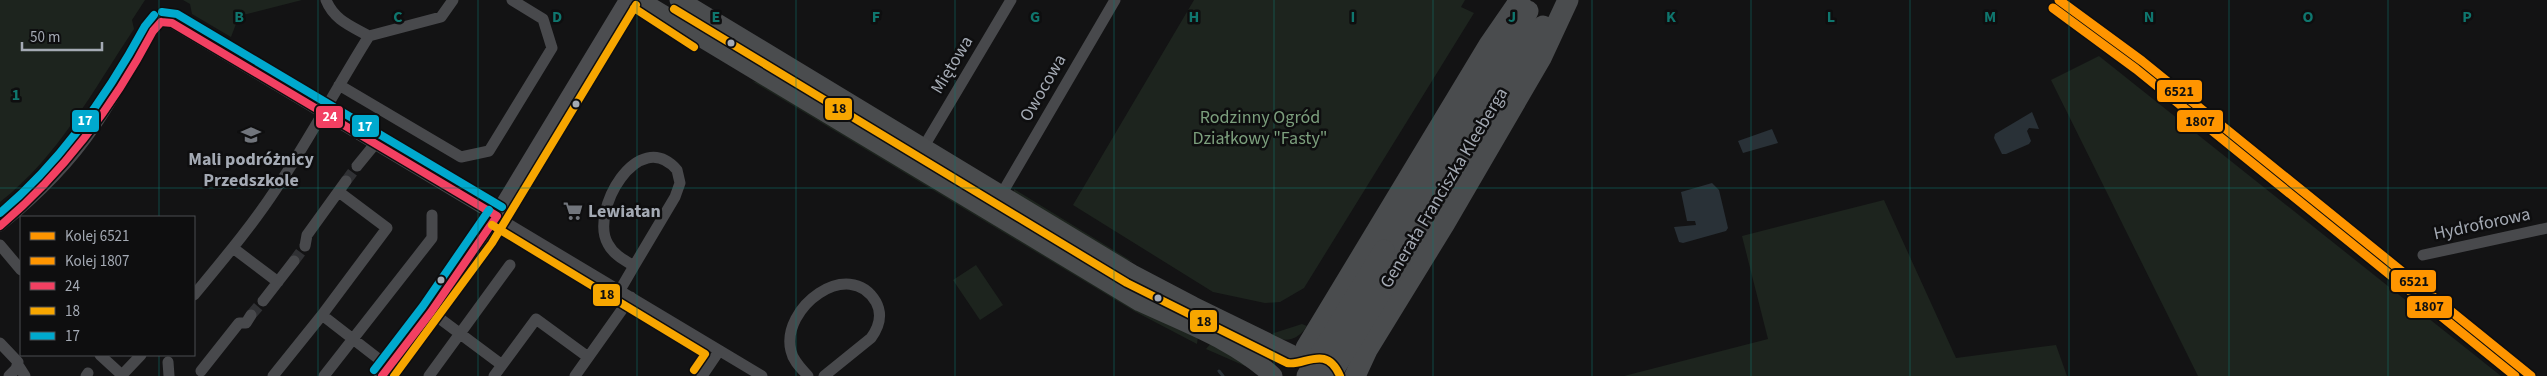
<svg xmlns="http://www.w3.org/2000/svg" width="2547" height="376" viewBox="0 0 2547 376" font-family="'Source Sans 3',sans-serif">
<style>
.green{fill:#1d241e}
.water{fill:#293137}
.lines{fill:none;stroke-linecap:round;stroke-linejoin:round}
.stream{stroke:#293137;stroke-width:3}
.street-tunnel{stroke:#303134;stroke-width:11;stroke-dasharray:11 5.5;stroke-linecap:butt}
.street{stroke:#48494c;stroke-width:11}
.secondary{stroke:#4c4d50;stroke-width:16}
.primary{stroke:#4a4c4e;stroke-width:19}
.highway{stroke:#4a4c4e;stroke-width:21}
.highway-bridge{stroke:#4a4c4e;stroke-width:21}
.bus-1-casing{stroke:#0e0e0f;stroke-width:11}
.bus-2-casing{stroke:#0e0e0f;stroke-width:11}
.bus-3-casing{stroke:#0e0e0f;stroke-width:11}
.bus-1{stroke:#f24062;stroke-width:8}
.bus-2{stroke:#f7a600;stroke-width:8}
.bus-3{stroke:#00a9ce;stroke-width:8}
.rail-1-casing{stroke:#0e0e0f;stroke-width:12}
.rail-2-casing{stroke:#0e0e0f;stroke-width:12}
.rail-1{stroke:#ff9500;stroke-width:9}
.rail-2{stroke:#ff9500;stroke-width:9}
.grid{fill:none;stroke:#0f766e;stroke-width:1;stroke-opacity:0.55}
.bus-dot{fill:#a4aab4;stroke:#0e0e0f;stroke-width:2}
.labels{text-anchor:middle;dominant-baseline:central;stroke-width:5;stroke-linejoin:round;paint-order:stroke}
.street-label{font-size:18px;fill:#a4aab4;stroke:#0e0e0f}
.park-label{font-size:18px;fill:#7c9f7d;stroke:#0e0e0f}
.poi-label{font-size:18px;font-weight:bold;fill:#a4aab4;stroke:#0e0e0f}
.grid-label{font-size:16px;text-anchor:middle;font-weight:bold;fill:#0f766e;stroke:#0e0e0f;stroke-width:5;stroke-linejoin:round;paint-order:stroke}
.line-badge{stroke:#0e0e0f;stroke-width:2}
.badge-label{font-size:14px;text-anchor:middle;font-weight:bold;fill:#fff}
.pale-badge-label{font-size:14px;text-anchor:middle;font-weight:bold;fill:#111}
</style>
<rect width="100%" height="100%" fill="#131314"/>
<path class="green" d="M0,0h145l-13,20 2,9c-41,61 -75,127 -134,173z
M183,0h119l-63,16 -8,21 -39,-23 -2,-10z
M1194,0h271l-4,7 13,6 -170,275 -24,14 -15,1 -52,-11 -140,-87z
M2099,56l402,320h-303l-147,-296z
M788,75l336,201 -4,7 -335,-202z
M752,81l12,3 434,252 -1,8 -63,-33z
M1014,189l119,73 -18,-6 -101,-62z
M1884,200l72,158 100,-13 11,31h-443l144,-37 -26,-103z
M976,265l27,40 -23,15 -27,-40z
M1302,324l5,2c-9,14 -20,17 -36,10l3,-3z
M1212,342l35,20 -2,4 -39,-17z"/>
<path class="water" d="M2032,112l7,17 -10,-1 -2,3 4,10 -2,3 -23,10h-4l-8,-16 1,-4z
M1772,129l6,14 -35,10 -5,-12z
M1712,183l7,7 9,38 -2,3 -43,12 -4,-1 -5,-15 22,-2 -1,-4h-8l-6,-29z"/>
<g class="lines">
<path class="stream" d="M1219,371l4,5"/>
<path class="street-tunnel" d="M346,181l11,-15
M294,261l11,-15
M251,315l12,-14"/>
<path class="street" d="M326,0c8,20 25,26 43,36
M339,85l122,72 28,-6 63,-103 -9,-29 -31,-19
M923,148l88,-148
M357,166l18,-22
M339,192l48,36 -65,87 67,52
M1001,195l114,-195
M0,226c36,-29 69,-61 95,-100 22,-32 39,-67 60,-99l6,-5 8,-1 593,355
M0,245l21,25
M305,246l2,-11 39,-54
M233,248l45,34
M2423,255l124,-27
M620,290l14,-24c-10,-6 -21,-12 -26,-22 -19,-32 30,-119 69,-74l3,13 -5,14 -41,69
M194,295c28,-34 57,-68 82,-106 33,-49 61,-102 93,-153l72,-19 12,-17
M263,301l31,-40
M431,312l71,53
M0,343l18,19 -2,7 -7,7
M100,355l23,21
M168,362l1,14
M18,365l7,11
M201,371l38,-48h7l5,-8
M86,376l2,-3
M121,376l20,-21
M273,376l49,-61
M324,376l108,-138v-23
M429,376l81,-111
M494,376l42,-57 52,38
M575,376l56,-79
M702,376l17,-25
M808,376c-6,-7 -15,-15 -17,-25 -11,-43 58,-95 85,-49 7,13 3,25 -5,36l-47,38"/>
<path class="secondary" d="M382,376l101,-138 144,-238"/>
<path class="primary" d="M639,0l501,302c47,22 94,38 133,74
M679,0l453,274 61,32 98,48"/>
<path class="highway" d="M1384,250l144,-239
M1400,261l143,-235
M1306,348l183,-303 31,-45
M1355,376l12,-26 78,-127 96,-165 27,-58"/>
<path class="highway-bridge" d="M1307,376l77,-126
M1330,376l70,-115"/>
<defs>
<path id="bus-1" d="M161,22l11,1 325,193
M0,226c64,-54 114,-121 153,-195l8,-9
M382,376l49,-64 66,-96"/>
<path id="bus-2" d="M634,8l60,39
M674,9l453,274 160,80c17,4 39,-20 53,13
M492,225l213,129 -11,16
M394,376l98,-133 144,-238"/>
<path id="bus-3" d="M162,12l15,2 325,193
M0,213c61,-51 107,-117 145,-187l9,-11
M374,370l49,-64 66,-96"/>
</defs>
<use href="#bus-1" class="bus-1-casing"/>
<use href="#bus-2" class="bus-2-casing"/>
<use href="#bus-3" class="bus-3-casing"/>
<use href="#bus-1" class="bus-1"/>
<use href="#bus-2" class="bus-2"/>
<use href="#bus-3" class="bus-3"/>
<defs>
<path id="rail-1" d="M2059,0l83,61 389,315"/>
<path id="rail-2" d="M2053,8l83,61 379,307"/>
</defs>
<use href="#rail-1" class="rail-1-casing"/>
<use href="#rail-2" class="rail-2-casing"/>
<use href="#rail-1" class="rail-1"/>
<use href="#rail-2" class="rail-2"/>
</g>
<path class="grid" d="M159,0v217M318,0v376M478,0v376M637,0v376M796,0v376M955,0v376M1114,0v376M1274,0v376M1433,0v376M1592,0v376M1751,0v376M1910,0v376M2069,0v376M2229,0v376M2388,0v376M0,188h2547M159,355v21"/>
<defs>
<symbol id="school-bare" viewBox="-9 -9 18 18"><path d="M0-5L7-2L0 1L-7-2ZM-4 1L0 2.5L4 1V4Q0 6-4 4Z" fill="#71757c" stroke="#0e0e0f" stroke-width="2.5" paint-order="stroke"/></symbol>
<symbol id="supermarket-bare" viewBox="-9 -9 18 18"><path d="M-6-5.5h2.5l.6 2H6L4.5 2H-2.5L-4.4-4H-6ZM-1.5 3.2a1.3 1.3 0 1 0 .1 0ZM3 3.2a1.3 1.3 0 1 0 .1 0Z" fill="#71757c" stroke="#0e0e0f" stroke-width="2.5" paint-order="stroke"/></symbol>
</defs>
<g fill-rule="evenodd">
<use href="#school-bare" x="237" y="121" width="28" height="28"/>
<use href="#supermarket-bare" x="559" y="197" width="28" height="28"/>
</g>
<g class="bus-dot">
<circle cx="731" cy="43" r="4.5"/>
<circle cx="576" cy="104" r="4.5"/>
<circle cx="441" cy="280" r="4.5"/>
<circle cx="1158" cy="298" r="4.5"/>
</g>
<g class="labels">
<g class="street-label">
<text transform="translate(952 65) rotate(-59)">Miętowa</text>
<text transform="translate(1043 88) rotate(-60)">Owocowa</text>
<text transform="translate(1444 188) rotate(-59)">Generała Franciszka Kleeberga</text>
<text transform="translate(2482 224) rotate(-12)">Hydroforowa</text>
</g>
<g class="park-label">
<text x="1260" y="117">Rodzinny Ogród<tspan x="1260" dy="21">Działkowy "Fasty"</tspan></text>
</g>
<g class="poi-label">
<text x="251" y="159">Mali podróżnicy<tspan x="251" dy="21">Przedszkole</tspan></text>
<text x="588" y="211" text-anchor="start">Lewiatan</text>
</g>
</g>
<g class="grid-label">
<text x="239" y="22">B</text>
<text x="398" y="22">C</text>
<text x="557" y="22">D</text>
<text x="716" y="22">E</text>
<text x="876" y="22">F</text>
<text x="1035" y="22">G</text>
<text x="1194" y="22">H</text>
<text x="1353" y="22">I</text>
<text x="1512" y="22">J</text>
<text x="1671" y="22">K</text>
<text x="1831" y="22">L</text>
<text x="1990" y="22">M</text>
<text x="2149" y="22">N</text>
<text x="2308" y="22">O</text>
<text x="2467" y="22">P</text>
<text x="16" y="100">1</text>
</g>
<g class="line-badge">
<rect x="2156" y="79" width="47" height="24" rx="5" fill="#ff9500"/>
<rect x="824" y="97" width="29" height="24" rx="5" fill="#f7a600"/>
<rect x="315" y="105" width="29" height="24" rx="5" fill="#f24062"/>
<rect x="71" y="109" width="29" height="24" rx="5" fill="#00a9ce"/>
<rect x="2176" y="109" width="48" height="24" rx="5" fill="#ff9500"/>
<rect x="351" y="114" width="29" height="24" rx="5" fill="#00a9ce"/>
<rect x="2390" y="269" width="47" height="24" rx="5" fill="#ff9500"/>
<rect x="592" y="283" width="29" height="24" rx="5" fill="#f7a600"/>
<rect x="2406" y="295" width="47" height="24" rx="5" fill="#ff9500"/>
<rect x="1189" y="309" width="29" height="24" rx="5" fill="#f7a600"/>
</g>
<g class="badge-label">
<text x="330" y="121">24</text>
<text x="85" y="125">17</text>
<text x="365" y="131">17</text>
</g>
<g class="pale-badge-label">
<text x="2179" y="96">6521</text>
<text x="839" y="113">18</text>
<text x="2200" y="126">1807</text>
<text x="2414" y="286">6521</text>
<text x="607" y="299">18</text>
<text x="2429" y="311">1807</text>
<text x="1204" y="326">18</text>
</g>
<rect x="20" y="216" width="175" height="140" fill="#0e0e0f" stroke="#4a4c51"/>
<rect x="30" y="232" width="25" height="8" fill="#ff9500" stroke="#4a4c51"/>
<text x="65" y="241" font-size="15" fill="#a4aab4">Kolej 6521</text>
<rect x="30" y="257" width="25" height="8" fill="#ff9500" stroke="#4a4c51"/>
<text x="65" y="266" font-size="15" fill="#a4aab4">Kolej 1807</text>
<rect x="30" y="282" width="25" height="8" fill="#f24062" stroke="#4a4c51"/>
<text x="65" y="291" font-size="15" fill="#a4aab4">24</text>
<rect x="30" y="307" width="25" height="8" fill="#f7a600" stroke="#4a4c51"/>
<text x="65" y="316" font-size="15" fill="#a4aab4">18</text>
<rect x="30" y="332" width="25" height="8" fill="#00a9ce" stroke="#4a4c51"/>
<text x="65" y="341" font-size="15" fill="#a4aab4">17</text>
<path d="M22 42v8h80v-8" fill="none" stroke="#a4aab4" stroke-width="2.5"/>
<text x="30" y="42" font-size="15" fill="#a4aab4" stroke="#0e0e0f" stroke-width="4" paint-order="stroke">50 m</text>
</svg>
